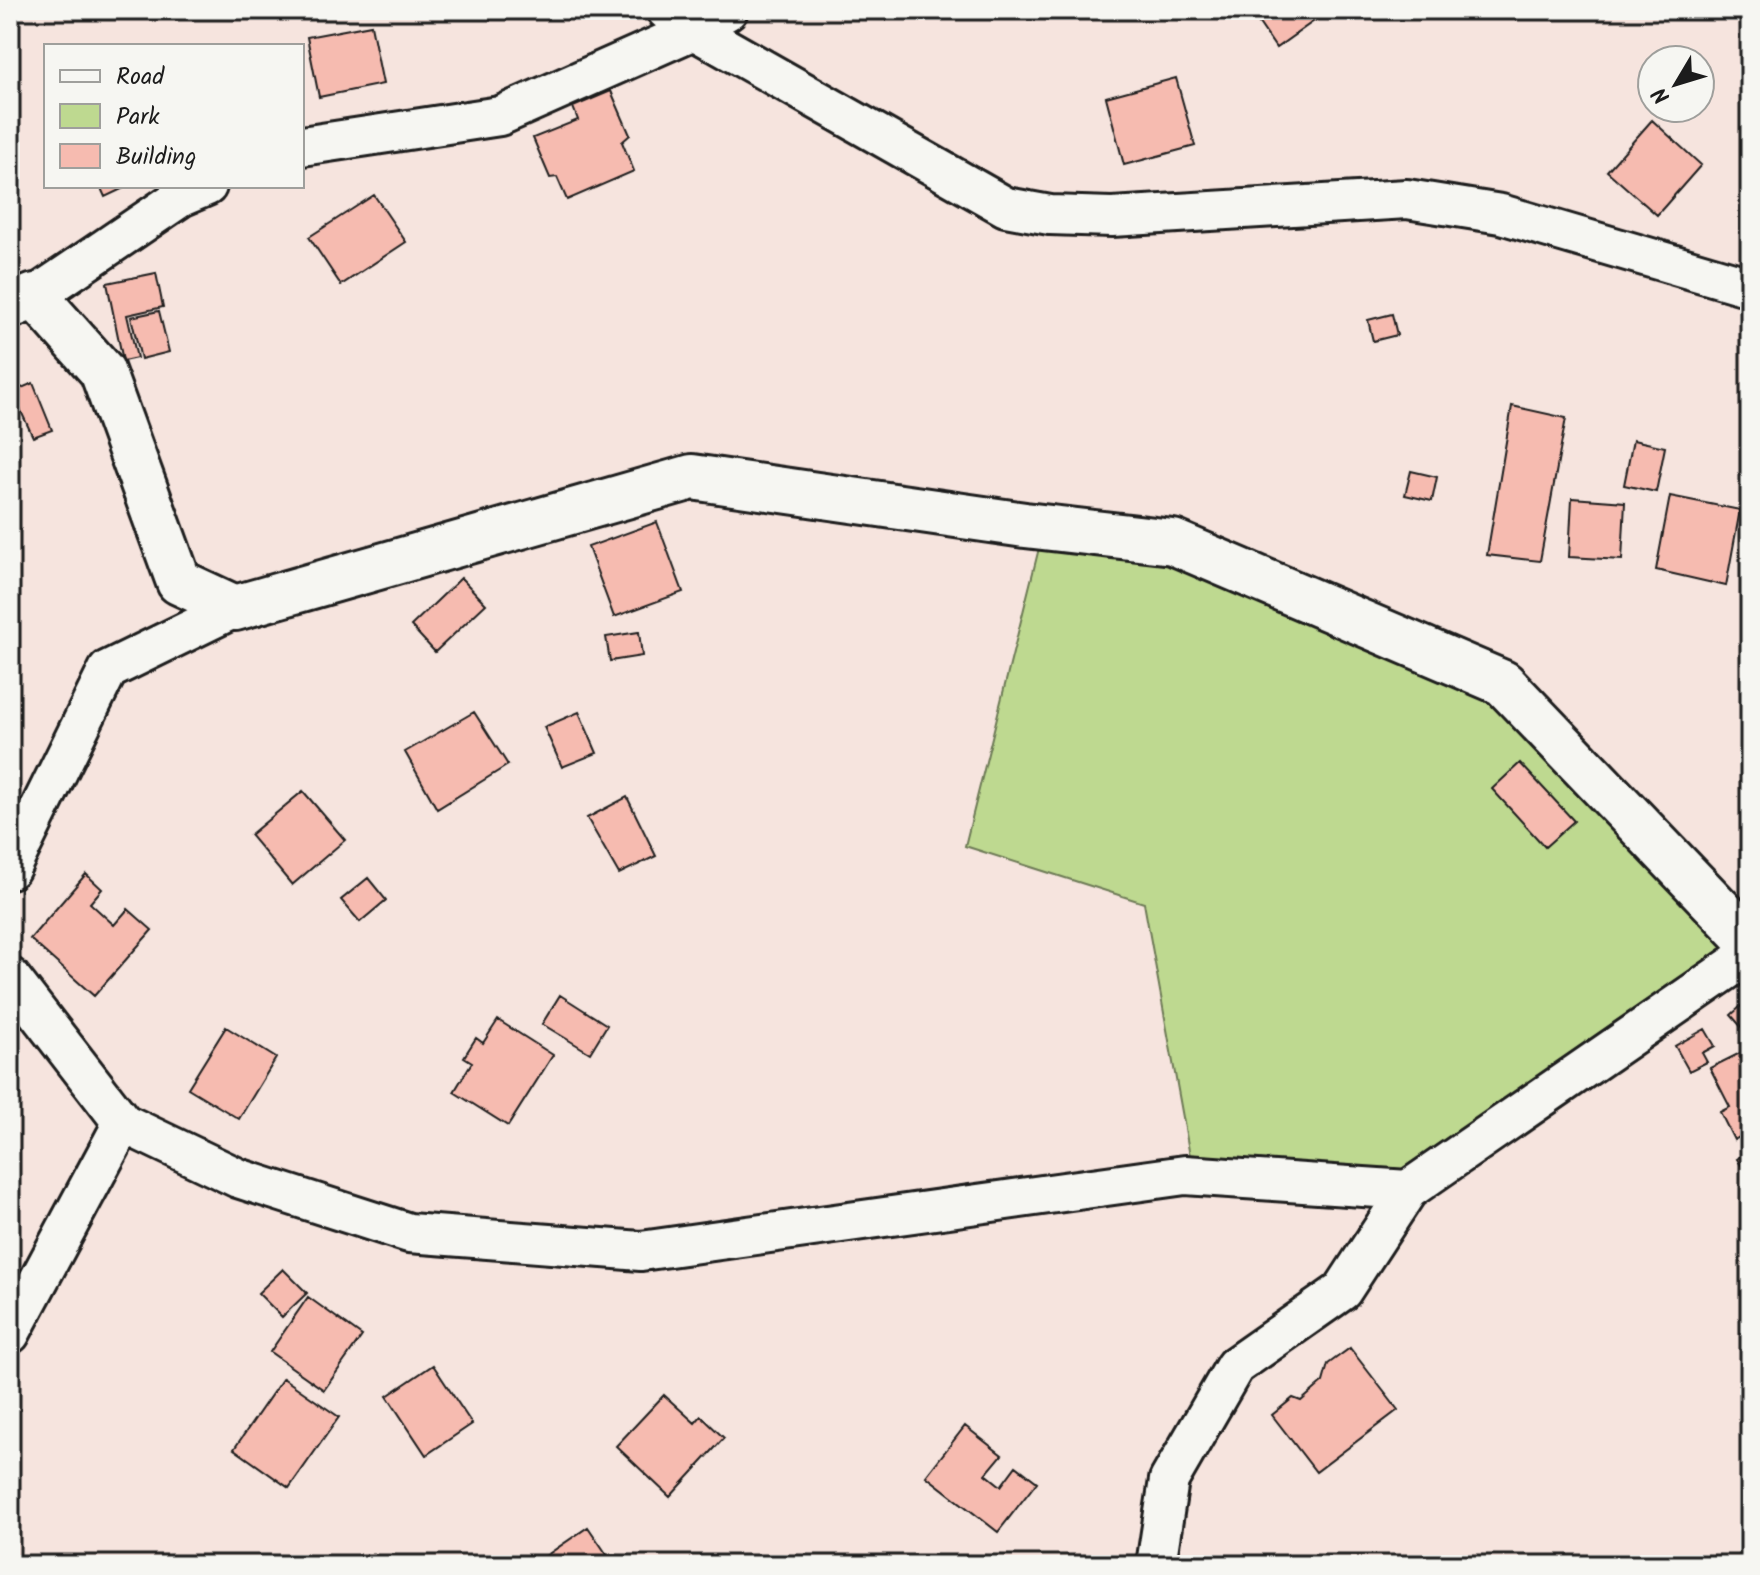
<svg xmlns="http://www.w3.org/2000/svg" width="1760" height="1575" viewBox="0 0 1760 1575" font-family="Kalam,sans-serif">
<style>
.green{fill:#bed990;stroke:#6d7a56;stroke-width:2}
.building{fill:#f6bbb0;stroke:#1c1c1c;stroke-width:2}
.lines{fill:none;stroke-linecap:round;stroke-linejoin:round}
.street-casing{stroke:#1c1c1c;stroke-width:44}
.secondary-casing{stroke:#1c1c1c;stroke-width:50}
.street{stroke:#f6f6f2;stroke-width:38}
.secondary{stroke:#f6f6f2;stroke-width:44}
</style>
<rect width="100%" height="100%" fill="#f6e4de"/>
<filter id="ink" filterUnits="userSpaceOnUse"><feTurbulence type="fractalNoise" baseFrequency=".0125" numOctaves="2"/><feDisplacementMap in="SourceGraphic" scale="16" xChannelSelector="R" yChannelSelector="G"/><feConvolveMatrix kernelMatrix="1 2 1 2 8 2 1 2 1" color-interpolation-filters="sRGB"/></filter>
<g filter="url(#ink)">
<path class="green" d="M1040,544l138,16 311,133 240,250 -329,227 -210,-14 -46,-253 -179,-57z"/>
<path class="building" d="M1250,10h77l1,1 -52,37z
M371,25l12,59 -64,13 -12,-60z
M1176,78l19,68 -71,19 -18,-68z
M611,91l19,44 -8,7 12,29 -67,29 -10,-23 -7,1 -17,-40 45,-18 -5,-13z
M1652,120l49,45 -44,50 -50,-44z
M100,186h28l-23,11z
M374,195l32,47 -65,43 -32,-48z
M156,273l7,34 -36,8 10,43 -14,3 -16,-78z
M159,311l10,41 -28,7 -10,-42z
M1392,314l5,21 -24,6 -5,-21z
M33,383l19,47 -19,7 -21,-45z
M1512,406l54,12 -26,143 -53,-6z
M1633,440l32,7 -9,45 -32,-7z
M1411,471l26,6 -5,24 -27,-6z
M1670,496l70,14 -14,76 -70,-16z
M1572,498l53,4 -3,58 -53,-3z
M657,522l26,70 -69,25 -26,-70z
M461,578l25,26 -51,48 -24,-26z
M639,632l3,24 -32,5 -4,-24z
M474,712l34,53 -71,44 -32,-57z
M579,712l18,41 -35,14 -18,-40z
M1520,763l54,58 -29,26 -53,-58z
M303,791l42,49 -53,45 -42,-50z
M627,797l29,59 -37,18 -32,-56z
M86,874l16,15 -12,14 24,22 14,-16 24,21 -58,66 -64,-57z
M368,878l18,22 -26,22 -19,-22z
M560,995l47,30 -17,28 -48,-29z
M1750,998v39l-19,-22z
M498,1020l55,35 -45,71 -54,-34 18,-30 -8,-5 12,-19 7,5z
M226,1027l50,31 -37,61 -51,-31z
M1705,1029l10,17 -13,7 5,9 -18,9 -14,-25z
M1750,1048v83l-16,9 -14,-28 10,-5 -20,-39z
M1750,1150v29l-13,-20z
M283,1269l24,24 -25,24 -24,-24z
M308,1297l54,39 -38,54 -54,-38z
M1350,1348l48,62 -82,62 -44,-57 21,-17 8,3 22,-19 5,-18z
M433,1365l39,59 -46,31 -39,-59z
M283,1378l56,39 -50,71 -55,-39z
M664,1395l31,28 6,-7 23,22 -54,59 -54,-51z
M965,1426l37,29 -16,19 15,12 15,-20 21,16 -39,50 -72,-56z
M588,1527l26,38h-76l-1,-3z"/>
<g class="lines">
<defs>
<path id="street" d="M666,10l28,20 312,177 44,8 62,2 295,-18 94,15 249,73
M302,146l198,-30 194,-86 34,-20
M35,296l146,-99 26,-11
M10,869l98,-199 127,-62
M10,977l113,146 115,55 171,55 232,18 544,-76 223,15 342,-236
M10,1334l113,-211
M1156,1565l13,-85 66,-114 107,-75 66,-101"/>
<path id="secondary" d="M10,306l25,-10 67,75 77,211 56,26 457,-131 333,48 148,17 330,141 247,258"/>
</defs>
<use href="#street" class="street-casing"/>
<use href="#secondary" class="secondary-casing"/>
<use href="#street" class="street"/>
<use href="#secondary" class="secondary"/>
</g>
</g>
<rect width="1760" height="1575" fill="none" stroke="#f6f6f2" stroke-width="40"/>
<rect x="20" y="20" width="1720" height="1535" fill="none" stroke="#1c1c1c" stroke-width="3" filter="url(#ink)"/>
<rect x="44" y="44" width="260" height="144" fill="#f6f6f2" stroke="#9f9f9c" stroke-width="2"/>
<rect x="60" y="70" width="40" height="12" fill="#f6f6f2" stroke="#9f9f9c" stroke-width="2"/>
<text x="116" y="84" font-size="24" fill="#1c1c1c">Road</text>
<rect x="60" y="104" width="40" height="24" fill="#bed990" stroke="#9f9f9c" stroke-width="2"/>
<text x="116" y="124" font-size="24" fill="#1c1c1c">Park</text>
<rect x="60" y="144" width="40" height="24" fill="#f6bbb0" stroke="#9f9f9c" stroke-width="2"/>
<text x="116" y="164" font-size="24" fill="#1c1c1c">Building</text>
<g transform="translate(1676 84) rotate(232)"><circle r="38" fill="#f6f6f2" stroke="#9f9f9c" stroke-width="2"/>
<path d="M0-6L14 30L0 20L-14 30Z" fill="#1c1c1c"/>
<text y="-12" font-size="22" font-weight="bold" text-anchor="middle" fill="#1c1c1c">N</text>
</g>
</svg>
